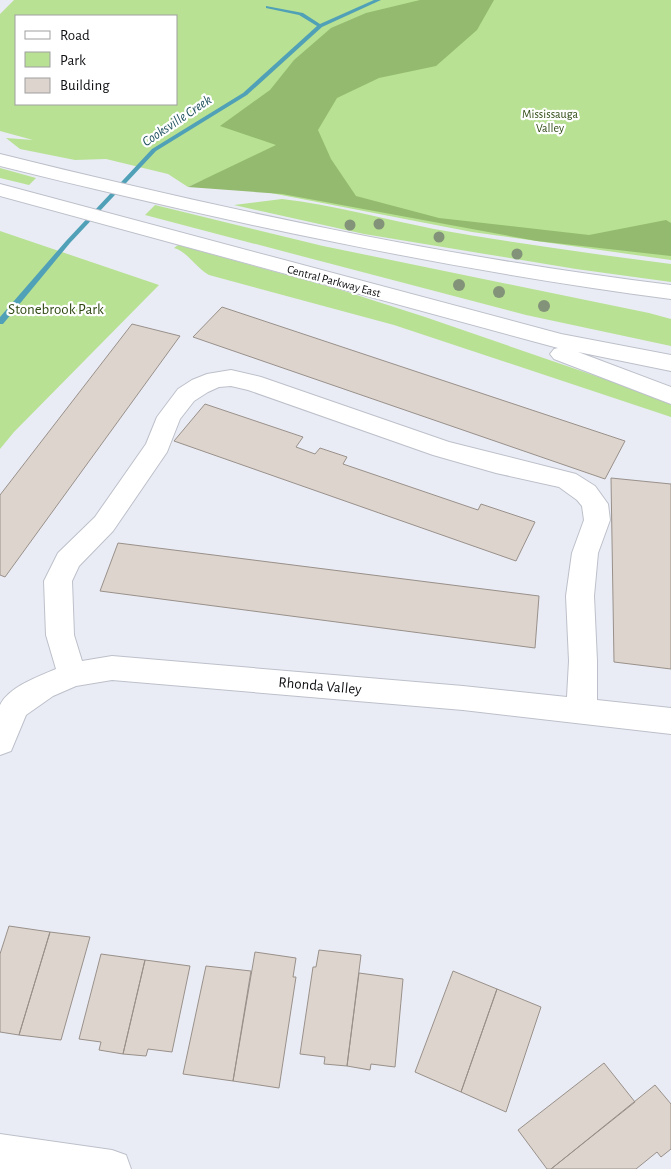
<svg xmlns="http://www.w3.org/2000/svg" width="671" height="1169" viewBox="0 0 671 1169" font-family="'Alegreya Sans',sans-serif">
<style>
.green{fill:#b8e193;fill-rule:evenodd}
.forest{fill:#93ba6e}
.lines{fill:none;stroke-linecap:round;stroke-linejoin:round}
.stream{fill:#50a1b7;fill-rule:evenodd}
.building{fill:#ddd4ce;stroke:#99908a}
.minor-casing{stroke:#bdc0ca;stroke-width:2}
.minor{fill:#fff;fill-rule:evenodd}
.tree{fill:#839379}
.labels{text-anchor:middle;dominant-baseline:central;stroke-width:4.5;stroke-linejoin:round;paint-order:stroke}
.far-park-label{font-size:12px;fill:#304a14;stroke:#fff}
.far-street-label{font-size:12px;fill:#0f1013;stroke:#fff}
.far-water-label{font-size:14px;font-style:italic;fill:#21525f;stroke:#fff}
.park-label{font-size:15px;fill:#304a14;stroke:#fff}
.street-label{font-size:15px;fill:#0f1013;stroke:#fff}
</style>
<rect width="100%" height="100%" fill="#e9ecf5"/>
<path class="green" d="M14,0h657v260l-199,-28 -269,-52 -15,7 -20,-13 -62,-15 -31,1 -55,-11 -14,-11 27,2 -33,-9v-117zM16,16h160v88h-160z
M0,168l36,10 -7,7 -29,-7z
M282,199c51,6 102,20 152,30 79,14 158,25 237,35v18l-95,-13 -212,-35 -130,-29z
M155,205l168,41 326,67 22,6v27l-145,-31 -381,-100z
M0,231l159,54 -145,147 -14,17z
M178,245l160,44 87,28 229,79 17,8v13l-277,-92 -185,-50c-14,-8 -21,-23 -35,-27z"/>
<path class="forest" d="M420,0h74l-17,30 -41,36 -57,12 -42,20 -19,32 13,29 25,37 83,22 150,17 77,-15 5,3v33l-134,-15 -255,-47 -94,-7 88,-42 -56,-19 50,-36 24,-30 37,-32 35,-15z"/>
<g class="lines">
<path class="stream" d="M374,0h7l-59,27 -75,68 -91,56 -86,92 -67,81h-3v-7l66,-76 86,-92 91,-56 74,-67 -18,-11 -33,-7v-2l37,7 17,11z"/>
</g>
<path class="building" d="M222,307l403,134 -20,38 -412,-142z
M132,324l48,12 -175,241 -5,-2v-80z
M205,404l98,33 -7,10 19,7 5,-6 27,9 -4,7 135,46 3,-6 54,18 -19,39 -342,-120z
M611,478l60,6v185l-57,-7z
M118,543l421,53 -4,52 -435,-57z
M9,926l41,6 -31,103 -19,-3v-78z
M50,932l40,5 -29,103 -42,-5z
M319,950l42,5 -14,111 -23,-2 1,-7 -25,-3 13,-87h3z
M255,952l41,6 -3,19h3l-17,111 -46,-7z
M101,954l44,6 -22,94 -24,-4 2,-8 -22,-3z
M145,960l45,6 -18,86 -24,-3 -2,7 -23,-2z
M206,966l45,5 -18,110 -50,-7z
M453,971l44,18 -36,103 -46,-20z
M359,973l44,6 -8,88 -24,-3 -1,6 -23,-4z
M497,989l44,18 -35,105 -45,-20z
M604,1063l31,39 -84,67h-4l-29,-39z
M655,1085l16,19v45l-10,8 -4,-5 -21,17h-85z"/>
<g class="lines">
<defs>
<path id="minor" d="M0,154c222,55 443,103 671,131v14c-227,-30 -449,-78 -671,-133z
M0,184l561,150 110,21v16l-93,-19 93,35v17l-117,-45 -4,-5 4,-5 4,-1 -558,-152z
M231,370l30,7 188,65 127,32 19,12 13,18 2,16 -12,33 -4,43 3,65v39l74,8v26l-208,-24 -351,-30 -36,6 -23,10 -27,19 -15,36 -11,4v-50c9,-18 37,-28 56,-36l-10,-34 -2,-54 14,-28 37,-36 51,-73 11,-27 21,-28 14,-9 15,-6zM231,386l17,4 185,65 63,18 63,14 18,13 5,6 2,14 -12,33 -6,43 3,65 -2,36 -104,-11 -351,-30 -30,5 -8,-26 -2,-54 7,-15 34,-35 54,-79 13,-33 14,-18 14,-9 11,-5z
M0,1134l112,16 14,5 5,14h-131z"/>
</defs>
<use href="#minor" class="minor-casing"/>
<use href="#minor" class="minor"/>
</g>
<g class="tree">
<circle cx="379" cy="224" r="5.5"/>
<circle cx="350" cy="225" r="5.5"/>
<circle cx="439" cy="237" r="5.5"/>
<circle cx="517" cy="254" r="5.5"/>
<circle cx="459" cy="285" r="6"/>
<circle cx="499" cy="292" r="6"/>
<circle cx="544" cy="306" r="6"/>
</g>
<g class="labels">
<g class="far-park-label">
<text x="550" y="114">Mississauga<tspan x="550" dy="14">Valley</tspan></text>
</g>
<g class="far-street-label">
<text transform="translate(334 281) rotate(15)">Central Parkway East</text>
</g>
<g class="far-water-label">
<text transform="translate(177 121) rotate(-34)">Cooksville Creek</text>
</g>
<g class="park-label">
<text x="56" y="309">Stonebrook Park</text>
</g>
<g class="street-label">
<text transform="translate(320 686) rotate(5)">Rhonda Valley</text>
</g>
</g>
<rect x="15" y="15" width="162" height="90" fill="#ffffff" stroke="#9f9fa1"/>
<rect x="25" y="31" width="25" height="8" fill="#ffffff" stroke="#9f9fa1"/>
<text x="60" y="40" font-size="15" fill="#0f1013">Road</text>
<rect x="25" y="52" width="25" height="15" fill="#b8e193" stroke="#9f9fa1"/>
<text x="60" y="65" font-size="15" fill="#0f1013">Park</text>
<rect x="25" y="78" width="25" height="15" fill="#ddd4ce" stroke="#9f9fa1"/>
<text x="60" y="90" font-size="15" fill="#0f1013">Building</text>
</svg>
